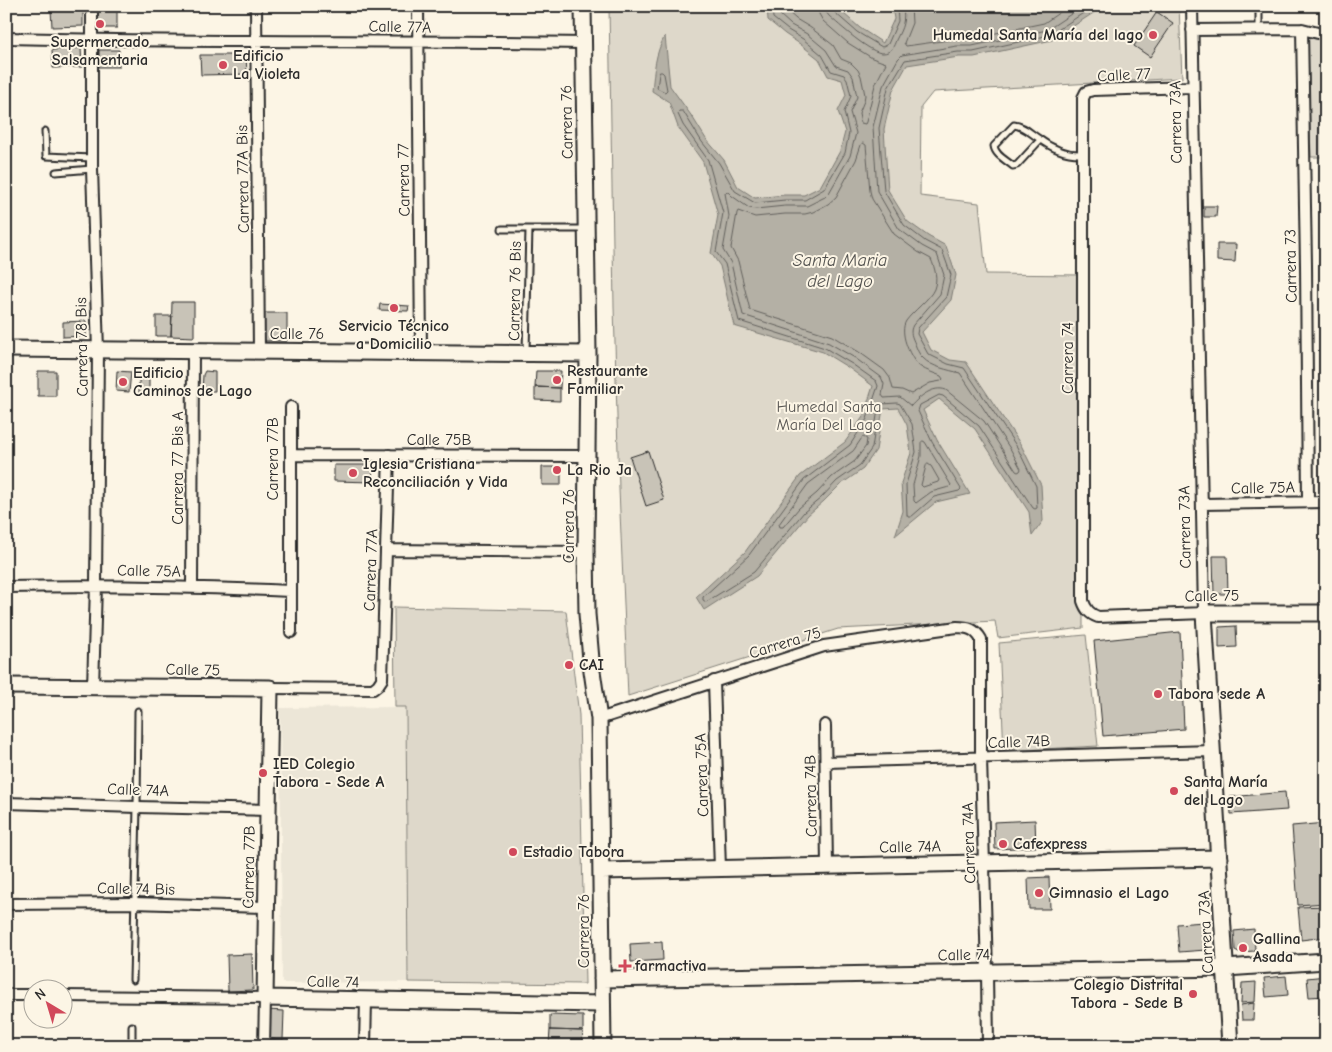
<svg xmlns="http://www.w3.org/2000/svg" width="1332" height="1052" viewBox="0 0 1332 1052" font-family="'Comic Neue',sans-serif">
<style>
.built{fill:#ece6d7}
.green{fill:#ded8ca;stroke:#84827a}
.water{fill:#b4b0a5;stroke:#7d7b74}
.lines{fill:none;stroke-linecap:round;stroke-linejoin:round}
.shore{stroke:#62605c;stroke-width:1}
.building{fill:#c8c3b7;stroke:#2b2b2b}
.lane-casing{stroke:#2b2b2b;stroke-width:9}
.street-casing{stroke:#2b2b2b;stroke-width:14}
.secondary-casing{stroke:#2b2b2b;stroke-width:19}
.lane{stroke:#fcf5e5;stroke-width:5}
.street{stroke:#fcf5e5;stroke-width:10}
.secondary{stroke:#fcf5e5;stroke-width:15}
.poi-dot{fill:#d1495b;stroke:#fcf5e5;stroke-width:2}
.labels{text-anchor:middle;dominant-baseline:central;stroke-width:4;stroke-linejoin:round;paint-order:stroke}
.street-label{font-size:16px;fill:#2b2b2b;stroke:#fcf5e5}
.poi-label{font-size:16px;font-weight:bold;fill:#2b2b2b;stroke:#fcf5e5;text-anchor:start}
.park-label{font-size:16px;fill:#585653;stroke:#fcf5e5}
.water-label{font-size:18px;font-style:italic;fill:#545350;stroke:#fcf5e5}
</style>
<rect width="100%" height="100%" fill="#fcf5e5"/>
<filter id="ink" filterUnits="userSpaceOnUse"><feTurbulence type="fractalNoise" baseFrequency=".02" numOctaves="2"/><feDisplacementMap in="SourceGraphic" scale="10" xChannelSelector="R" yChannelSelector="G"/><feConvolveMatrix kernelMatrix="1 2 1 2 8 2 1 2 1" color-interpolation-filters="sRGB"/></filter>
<g filter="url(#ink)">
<path class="built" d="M406,707l2,275 -126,1 -2,-275z"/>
<path class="green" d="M609,6h570l3,72 -249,14 -12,15 -1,89 59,7 7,71 96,1 1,353 -85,10 -3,-17 -157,8 -210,67 -9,-207 -5,-183z
M1307,37l19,3v117h-15z
M394,607l172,4 13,104 6,269 -177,-2 -2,-275h-11z
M1086,635l12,111 -94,5 -5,-108z"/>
<path class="water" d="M767,6h68l25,22 23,15 11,-24 -2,-13h212l-52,34 -78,17h-15l-52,8 -14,25 -9,39 4,61 19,31 21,15 18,10 10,29 -5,25 -29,32 9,18 19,10 16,2 55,83 20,40 2,36 -11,15 -3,-24 -54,-83 -36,-30 -16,11 14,30 33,54 -34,8 -41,34 8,-25 -2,-28 10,-30 -4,-28 -9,-17 -15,1 -7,41 -13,19 -23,16 -16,16 -16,14 -51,61 -53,34 -8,-13 49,-45 55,-76 45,-34 18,-25 10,-31 -24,-18 -26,-16 -89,-26 -14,-60 -9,-13 7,-38 -15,-53 -25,-35 -9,-25 -17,-11c2,-19 3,-38 13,-55l5,50 23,32 13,21 18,21 14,27 17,11 29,-3h20l16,-8 20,-36 5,-19 -7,-21 8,-16 -4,-15 -14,-4 -9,-17 -19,-15 -15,-10 -17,-14z"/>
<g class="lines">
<path class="shore" d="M772,6l1,12 15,12 15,9 19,16 9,16 13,4 3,4 4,17 -7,16 5,21 -4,20 -21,36 -19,11h-20l-30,3 -20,-12 -16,-28 -17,-21 -19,-31h-4l-1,3 5,11 25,35 15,53 -7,39 9,12 14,57 86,27 27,16 24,17 2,5 -11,33 -17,26 -46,35 -55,75 -46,42v3l3,2 48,-30 50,-60 17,-14 16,-17 23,-16 12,-17 6,-39 4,-5 15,-1 3,1 12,20 4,28 -10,32 1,31 1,2h3l23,-20 25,-6 2,-2 -29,-47 -14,-31 2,-6 19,-10 4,1 36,30 54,82 2,1 2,-1 -1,-22 -19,-39 -53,-79 -16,-4 -20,-10 -11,-20 1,-6 28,-31 5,-22 -9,-25 -17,-9 -21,-16 -20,-34 -5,-63 9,-40 17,-28 53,-8h15l77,-17 44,-29
M779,6l1,9 11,10 16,9 19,16 10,16 12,4 5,7 4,20 -7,15 6,21 -6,23 -21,37 -4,4 -18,9h-22l-29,3 -7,-1 -17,-12 -4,-4 -3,1 4,23 -6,34 8,13 12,52 86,28 26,15 26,19 3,7 -2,11 2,3 16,-1 11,9c8,-9 22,-21 35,-16l38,31 32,50 2,1 2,-1 1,-2 -10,-19 -51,-77c-11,-3 -29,-6 -37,-15 -4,-3 -6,-9 -8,-14 -3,-7 -6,-12 -2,-19l27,-31 4,-19 -7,-21 -15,-8 -23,-17 -22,-38 -4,-64 10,-41 15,-27 4,-4 55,-9h15l75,-16 36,-24
M786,6l1,5 9,8 15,9 22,17 8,14 10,4 7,7 3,6 4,19 -1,6 -5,12 2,10 4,1 1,-2 9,-37 11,-22 -14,-5 -24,-15 -25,-22 -4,-7 -1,-8
M826,6v6l3,4c9,8 42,38 54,37 8,0 11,-7 13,-13 7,-14 9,-18 7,-34
M832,6l2,6 23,20 25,15 6,-3 10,-23 -1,-15
M911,6l1,17 -8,20 2,3 50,-7 16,-1 72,-15 25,-17
M660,72h2l2,2 3,16 -2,2 -8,-4 2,-14z
M863,143l3,2 4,46 2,8 22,35 24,18 13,7c4,10 7,19 3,30 -4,10 -21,22 -28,32 -7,11 3,34 11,43 6,6 17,9 24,12l2,3 -2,2 -11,2 -19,11 -9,-4 -9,-1 -3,-11 -6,-8 -25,-18 -27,-16 -82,-26 -12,-49 -7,-13 6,-35 1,-2 17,6 30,-3h20l8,-2 15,-8 8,-7 20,-37 5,-15z
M863,437l4,2 -1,7 -11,15 -23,16 -15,16 -18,15 -16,19h-3l-1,-3 29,-40 45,-33z
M923,441l2,1 26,43 -2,2 -18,5 -15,11 -2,-2 -1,-16 8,-29v-13z
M928,464l3,2 8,14 -1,2 -15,5 -2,-2 5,-19z"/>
</g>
<path class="building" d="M95,6h22v22h-16l-5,-4z
M51,9h32v17l-31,1z
M1157,12l16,11 -23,34 -16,-11z
M81,48l1,19 -29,1 -1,-18z
M99,50h20v17h-20z
M200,55h46l1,19 -46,1z
M1322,189h4v60l-4,1z
M1204,206h13l-1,11h-12z
M1217,244h19l-1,18 -18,-1z
M172,302h22v35l-23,-1z
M380,304l29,2 -1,5 -29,-1z
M264,313h23v28h-23z
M156,316h16l-1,20h-15z
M86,321v15l-23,1v-15z
M38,371h18v25h-18z
M117,371l14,1 -2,20 -13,-1z
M205,371l10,1v19h-13l1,-16z
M536,371h25l-1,17 -25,-1z
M139,372h10v22h-10z
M535,387l25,1v13l-25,-1z
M648,451l16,49 -18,6 -16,-49z
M334,465h39l-1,17 -38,-1z
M542,467h19v18h-19z
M1213,556h14l1,38h-14z
M1236,626l1,21 -18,1v-21z
M1180,632l4,97 -81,7 -9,-95z
M1285,792l2,18 -56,4 -1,-17z
M1035,820l1,27 -41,2 -1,-27z
M1326,823v80l-28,2 -6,-79z
M1049,877l1,32h-21l-1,-31z
M1326,906v31l-25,3 -3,-33z
M1204,922l2,28 -27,2 -2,-28z
M1254,929l1,22 -16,1 -4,-2 -1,-19z
M662,942l1,18 -32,2 -1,-18z
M252,954l1,36 -25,1 -1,-36z
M1286,976l2,19 -22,2 -2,-19z
M1326,976v20l-17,1 -2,-19z
M1256,982l-1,20 -14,1 1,-20z
M1254,1003l-1,17h-11l-1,-15z
M267,1010l17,1 -1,29 -17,-1z
M550,1015l33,1v15l-33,-1z
M550,1030l33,1 -1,15 -33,-1z"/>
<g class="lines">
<defs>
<path id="lane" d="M1259,6v23
M45,131l1,25 46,2
M1040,140l-23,25 -4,1c-7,-6 -18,-11 -19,-20l20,-21c10,1 16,8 24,13 13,10 29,17 45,16
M56,172l36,-3
M502,229h82
M526,351l3,-122
M133,980l4,-173 1,-96
M132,1046v-20"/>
<path id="street" d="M92,6v163l6,181 -2,235 -3,102
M256,6l3,345
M418,6l3,346
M1192,6l12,607 -106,4c-8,-3 -12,-7 -15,-16v-503l3,-6 7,-2 100,-3
M1302,29l4,236 2,237
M1192,30l110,-1 24,6
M6,38c193,5 385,2 578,5
M291,455l296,1
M1202,504l124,-2
M387,550l199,2
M6,587c95,-2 190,0 284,4
M192,587l1,-237
M291,632v-225
M714,681l6,188
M270,688l103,1 5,-4 4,-6 7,-224
M599,719l225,-73 133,-19c11,0 18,2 24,12v119l6,214 1,74
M825,725l2,141
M826,762l387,-11
M6,803l131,4 131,3
M6,904l128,-1 132,4
M6,995h26
M62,996l203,2 -1,48
M365,1046l1,-46"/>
<path id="secondary" d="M583,6l5,348 -2,198 1,62 5,57 7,48 4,327
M6,349l582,5
M6,686l264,2 -5,310 337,6
M601,871l618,-13
M602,979l624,-11 100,-7
M1230,1046l-26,-433h122"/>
</defs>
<use href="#lane" class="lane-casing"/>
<use href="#street" class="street-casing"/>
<use href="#secondary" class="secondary-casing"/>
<use href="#lane" class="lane"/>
<use href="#street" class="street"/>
<use href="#secondary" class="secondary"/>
</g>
</g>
<g class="poi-dot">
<circle cx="100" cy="24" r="5"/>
<circle cx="1153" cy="35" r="5"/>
<circle cx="223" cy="65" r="5"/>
<circle cx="394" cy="308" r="5"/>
<circle cx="557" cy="380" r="5"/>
<circle cx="123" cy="382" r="5"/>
<circle cx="557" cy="470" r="5"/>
<circle cx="353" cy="473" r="5"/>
<circle cx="569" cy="665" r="5"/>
<circle cx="1158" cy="694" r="5"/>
<circle cx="263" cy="773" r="5"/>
<circle cx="1174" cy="791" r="5"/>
<circle cx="1003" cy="844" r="5"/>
<circle cx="513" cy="852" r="5"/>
<circle cx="1039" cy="893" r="5"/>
<circle cx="1243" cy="948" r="5"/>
<path d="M622.5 958.5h5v5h5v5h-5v5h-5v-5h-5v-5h5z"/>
<circle cx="1193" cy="994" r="5"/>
</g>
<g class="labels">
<g class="street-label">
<text transform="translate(400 27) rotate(1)">Calle 77A</text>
<text transform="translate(1124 75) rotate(-3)">Calle 77</text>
<text transform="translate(567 122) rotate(-91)">Carrera 76</text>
<text transform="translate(1176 122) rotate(-91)">Carrera 73A</text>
<text transform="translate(243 179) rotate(-91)">Carrera 77A Bis</text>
<text transform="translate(404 180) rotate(-91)">Carrera 77</text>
<text transform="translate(1291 266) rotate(-91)">Carrera 73</text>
<text transform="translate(515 291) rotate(-89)">Carrera 76 Bis</text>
<text x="297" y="334">Calle 76</text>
<text transform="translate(82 347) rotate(-91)">Carrera 78 Bis</text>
<text transform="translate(1068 358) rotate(-90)">Carrera 74</text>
<text x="439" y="440">Calle 75B</text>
<text transform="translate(273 459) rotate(-90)">Carrera 77B</text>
<text transform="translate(178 468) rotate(-90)">Carrera 77 Bis A</text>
<text transform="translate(1263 488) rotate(-1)">Calle 75A</text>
<text transform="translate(569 526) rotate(-90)">Carrera 76</text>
<text transform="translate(1185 527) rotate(-91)">Carrera 73A</text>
<text transform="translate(371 570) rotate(-88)">Carrera 77A</text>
<text transform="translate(149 571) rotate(1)">Calle 75A</text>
<text transform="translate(1212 596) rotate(-1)">Calle 75</text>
<text transform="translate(785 643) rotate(-17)">Carrera 75</text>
<text transform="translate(193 670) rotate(1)">Calle 75</text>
<text transform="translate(1019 742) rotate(-2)">Calle 74B</text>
<text transform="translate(702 775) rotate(-92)">Carrera 75A</text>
<text transform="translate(138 790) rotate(2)">Calle 74A</text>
<text transform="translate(811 796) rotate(-91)">Carrera 74B</text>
<text transform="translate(969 843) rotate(-92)">Carrera 74A</text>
<text transform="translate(910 847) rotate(-1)">Calle 74A</text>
<text transform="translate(249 867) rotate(-89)">Carrera 77B</text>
<text transform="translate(136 889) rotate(1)">Calle 74 Bis</text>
<text transform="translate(584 931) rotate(-90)">Carrera 76</text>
<text transform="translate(1206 932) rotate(-93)">Carrera 73A</text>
<text transform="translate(964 955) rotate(-1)">Calle 74</text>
<text transform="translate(333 982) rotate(1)">Calle 74</text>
</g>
<g class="poi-label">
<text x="1143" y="35" text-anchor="end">Humedal Santa María del lago</text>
<text x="100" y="42" text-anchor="middle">Supermercado<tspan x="100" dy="18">Salsamentaria</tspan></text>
<text x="233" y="56">Edificio<tspan x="233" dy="18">La Violeta</tspan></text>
<text x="394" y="326" text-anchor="middle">Servicio Técnico<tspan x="394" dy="18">a Domicilio</tspan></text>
<text x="567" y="371">Restaurante<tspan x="567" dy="18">Familiar</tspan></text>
<text x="133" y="373">Edificio<tspan x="133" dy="18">Caminos de Lago</tspan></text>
<text x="363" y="464">Iglesia Cristiana<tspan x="363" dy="18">Reconciliación y Vida</tspan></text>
<text x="567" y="470">La Rio Ja</text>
<text x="579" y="665">CAI</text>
<text x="1168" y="694">Tabora sede A</text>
<text x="273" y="764">IED Colegio<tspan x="273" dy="18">Tabora - Sede A</tspan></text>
<text x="1184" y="782">Santa María<tspan x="1184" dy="18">del Lago</tspan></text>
<text x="1013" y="844">Cafexpress</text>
<text x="523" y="852">Estadio Tabora</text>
<text x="1049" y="893">Gimnasio el Lago</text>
<text x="1253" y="939">Gallina<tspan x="1253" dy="18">Asada</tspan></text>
<text x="635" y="966">farmactiva</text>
<text x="1183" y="985" text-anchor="end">Colegio Distrital<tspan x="1183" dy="18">Tabora - Sede B</tspan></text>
</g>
<g class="park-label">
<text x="829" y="407">Humedal Santa<tspan x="829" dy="18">María Del Lago</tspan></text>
</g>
<g class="water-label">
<text x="840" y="260">Santa Maria<tspan x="840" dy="21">del Lago</tspan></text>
</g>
</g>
<rect width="1332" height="1052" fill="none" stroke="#fcf5e5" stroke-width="25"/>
<rect x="12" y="12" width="1307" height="1027" fill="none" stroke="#2b2b2b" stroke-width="2" filter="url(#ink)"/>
<g transform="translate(48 1004) rotate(322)"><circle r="24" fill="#fcf5e5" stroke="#a8a49b"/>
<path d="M0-4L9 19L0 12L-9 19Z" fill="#d1495b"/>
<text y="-8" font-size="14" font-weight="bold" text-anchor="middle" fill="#2b2b2b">N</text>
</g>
</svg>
